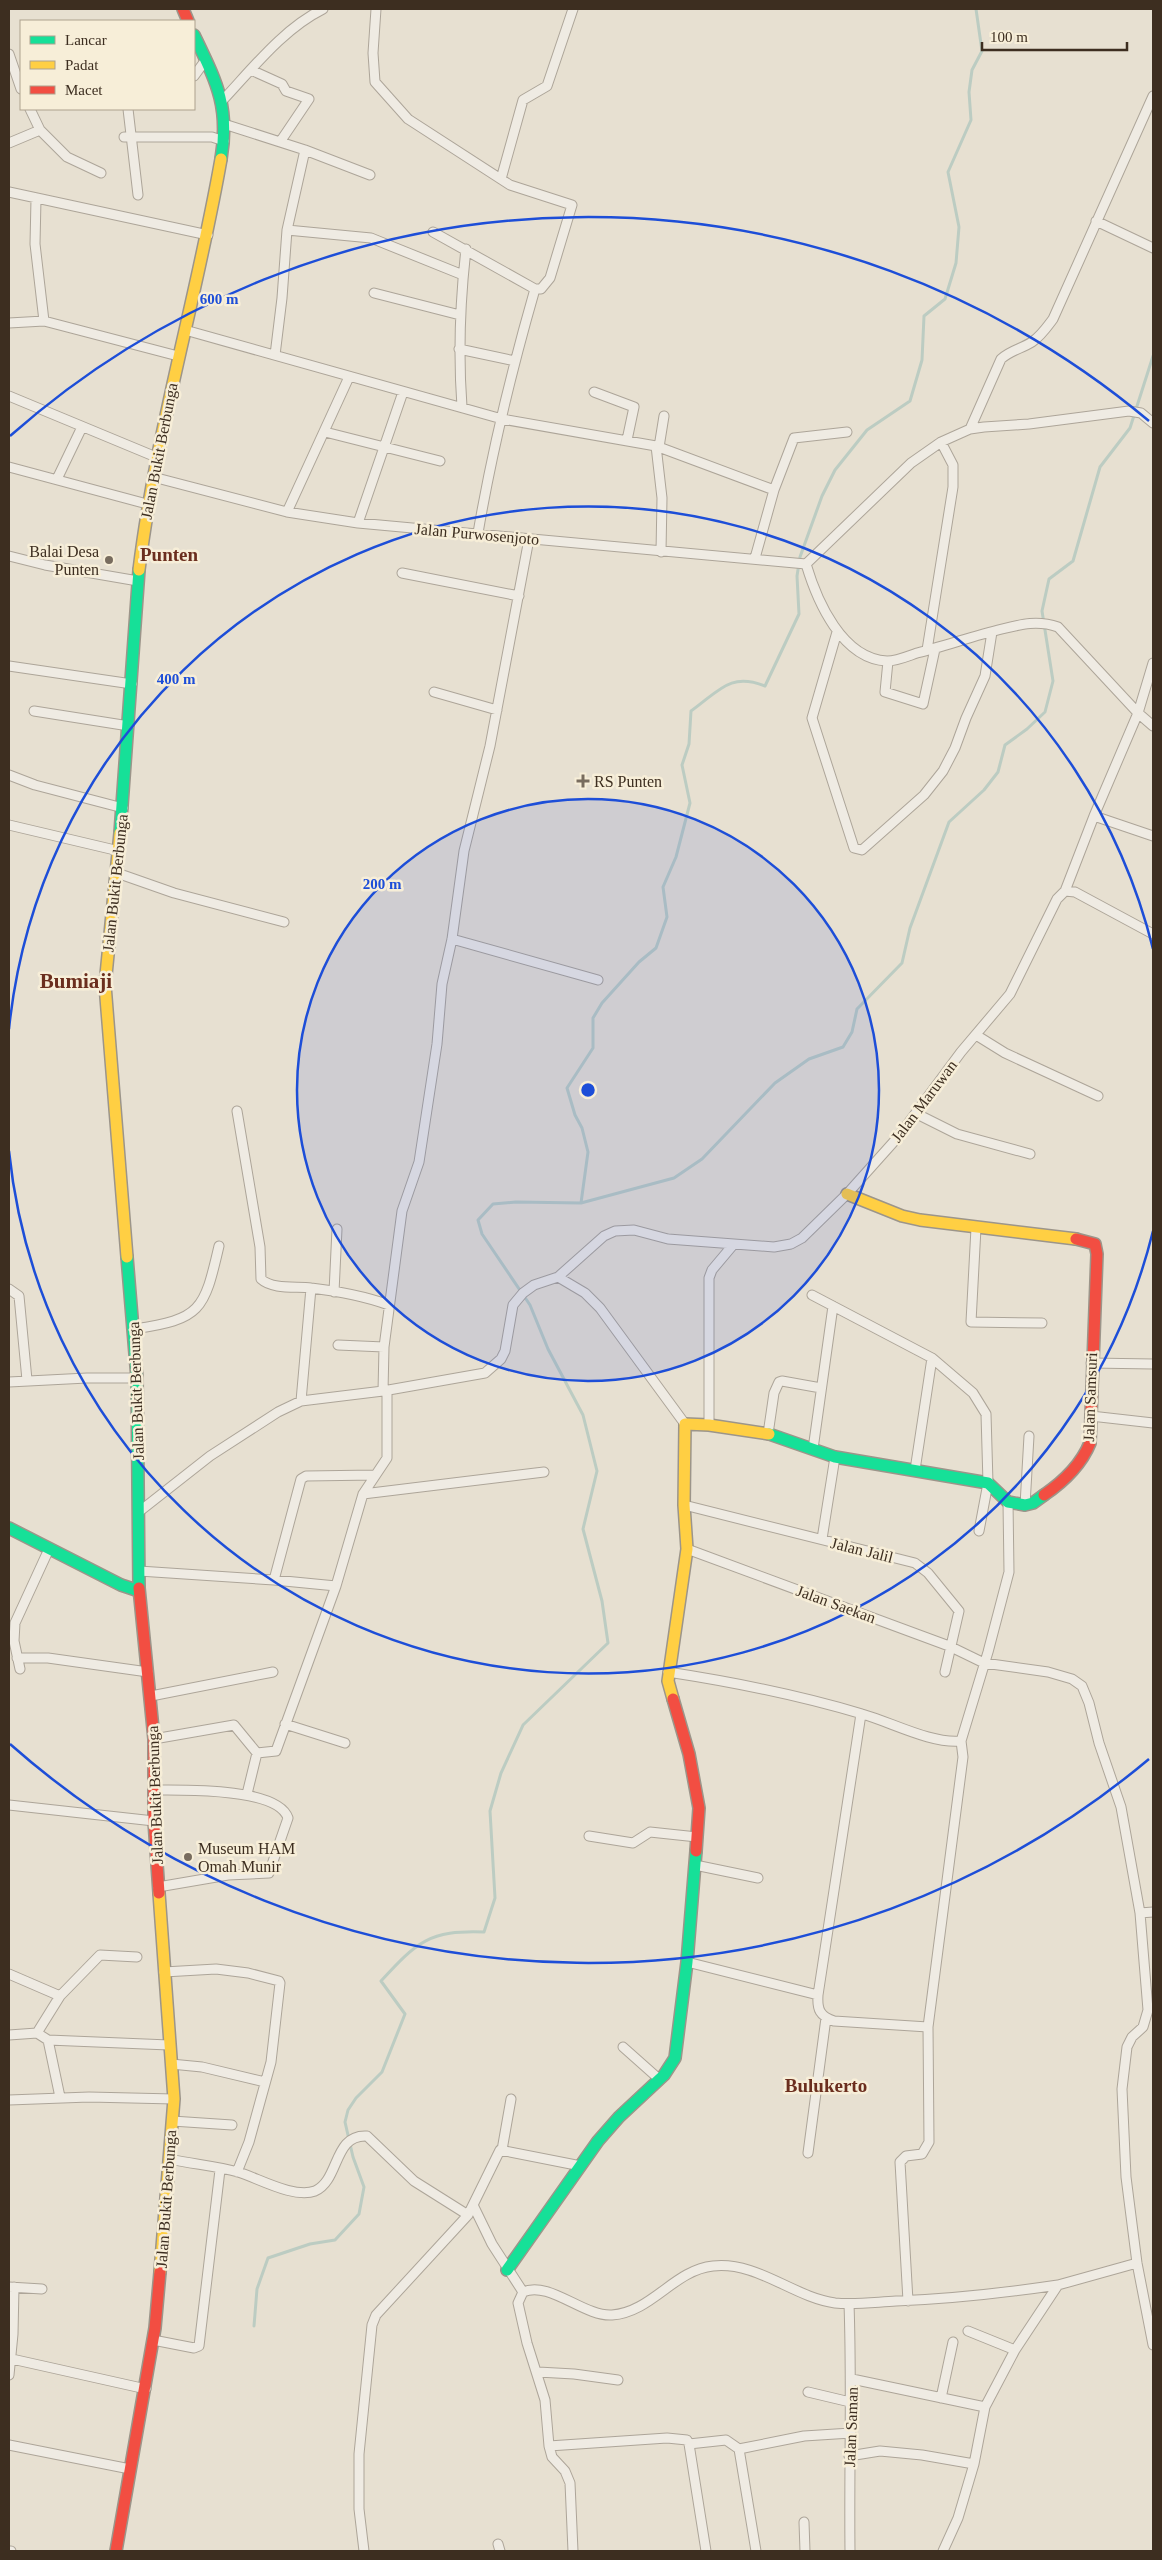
<svg xmlns="http://www.w3.org/2000/svg" width="1162" height="2560" viewBox="0 0 1162 2560" font-family="Georgia,serif">
<style>
.lines{fill:none;stroke-linecap:round;stroke-linejoin:round}
.stream{stroke:#bcccc2;stroke-width:3}
.street-casing{stroke:#ada599;stroke-width:11}
.fast-casing{stroke:#9c958a;stroke-width:14}
.slow-casing{stroke:#9c958a;stroke-width:14}
.jam-casing{stroke:#9c958a;stroke-width:14}
.street{stroke:#efebe3;stroke-width:9}
.fast{stroke:#16e098;stroke-width:11}
.slow{stroke:#ffcf43;stroke-width:11}
.jam{stroke:#f24e42;stroke-width:11}
.ring{fill:none;stroke:#1d4ed8;stroke-width:2.5}
.poi-dot{fill:#786c5e;stroke:#f7eed8;stroke-width:2}
.labels{text-anchor:middle;dominant-baseline:central;stroke-width:5;stroke-linejoin:round;paint-order:stroke}
.street-label{font-size:16px;fill:#3d2e20;stroke:#f7eed8}
.poi-label{font-size:16px;fill:#3d2e20;stroke:#f7eed8;text-anchor:start}
.quarter-label{font-size:19px;font-weight:bold;fill:#6b2e1e;stroke:#f7eed8}
.district-label{font-size:21px;font-weight:bold;fill:#6b2e1e;stroke:#f7eed8}
.centre{fill:#1d4ed8;stroke:#f7eed8;stroke-width:2.5}
.ring-label{font-size:15px;text-anchor:middle;font-weight:bold;fill:#1d4ed8;stroke:#f7eed8;stroke-width:5;stroke-linejoin:round;paint-order:stroke}
</style>
<rect width="100%" height="100%" fill="#e7e0d1"/>
<g class="lines">
<path class="stream" d="M581,1203l7,-51 -6,-24 -7,-13 -8,-27 26,-40v-30l9,-15 37,-41 17,-14 11,-31 -4,-30 13,-30 14,-54 -8,-38 7,-21 2,-33c28,-20 39,-39 74,-25l34,-72 -2,-38 3,-19 22,-61 13,-26 32,-40 43,-29 12,-41 2,-44 21,-17 11,-36 3,-36 -11,-55 23,-52 -2,-28 3,-22 10,-19 -6,-42
M254,2326l3,-37 11,-31 42,-14 25,-4 24,-26 5,-27 -11,-30 -8,-35 3,-12 8,-12 26,-26 23,-58 -24,-33c36,-39 48,-51 103,-49l11,-34 -5,-87 11,-38 22,-48 85,-82 -6,-42 -19,-72 14,-58 -14,-56 -35,-66 -18,-44 -48,-71 -4,-14 15,-16 23,-2 65,1 93,-25 28,-19 73,-76 34,-24 34,-12 9,-15 5,-23 45,-46 8,-35 39,-106 35,-32 14,-18 7,-27 22,-16 18,-17 8,-31 -11,-70 7,-32 24,-18 27,-94 30,-39 23,-72"/>
<defs>
<path id="street" d="M376,9l-3,44 2,29 33,37 102,66 62,20 -22,73 -9,11h-6l-102,-57
M9,54l12,35
M251,70l31,14 4,7 23,8 -29,43
M194,76l11,-15
M222,101c31,-33 61,-72 101,-92
M128,109l10,86
M224,124l81,26 65,25
M40,130l27,27 34,16
M124,137h88l12,4
M9,143l31,-13 -10,-21
M501,179l22,-79 24,-14 26,-77
M9,192l199,43
M36,199l-1,45 9,77 134,35
M1096,221l57,27
M287,230l84,8 92,37
M374,293l86,22
M9,323l35,-2
M185,330l317,89 154,27 118,44
M459,349l56,12
M275,355l7,-57 5,-68 18,-80
M594,392l40,15 -7,33
M9,396l147,61
M462,407c-4,-54 -2,-105 4,-158
M970,429l31,-70c10,-9 20,-10 31,-17 9,-6 15,-15 21,-23l100,-223
M325,432l115,29
M656,446l6,52 -1,54
M659,447l5,-31
M9,467l138,37
M153,477l134,35 71,11 448,41
M57,479l25,-52
M287,512l62,-135
M358,523l45,-131
M478,533c14,-82 34,-164 57,-244
M9,556l36,9 93,16
M755,558l19,-68 20,-52 53,-6
M806,564c11,37 36,95 81,97 10,0 21,-5 30,-8 28,-7 56,-17 85,-24 20,-5 36,-9 56,-2l80,86 15,-50
M806,564l105,-101 30,-21 29,-13 14,-2 45,-3 100,-13 12,2 12,10
M402,573l117,23
M837,632l-25,86 42,130 8,2 62,-55 19,-24 12,-23 11,-30 19,-42 7,-44
M927,650l26,-163v-22l-12,-23
M888,661l-3,31 38,12 12,-55
M9,666l123,18
M434,692l63,18
M34,711l95,15
M9,775l26,10 88,23
M1094,816l59,20
M9,825l110,26
M117,873l57,20 110,29
M1065,891l10,1 78,42
M452,939l146,41
M976,1035l29,18 93,43
M237,1111l23,136 1,32c12,11 36,7 50,9 26,3 53,8 78,17
M917,1114l40,20 73,20
M976,1228l-5,94 71,1
M558,1277l27,16 15,15 85,116
M9,1289l10,7 8,84
M334,1292l3,-63
M812,1295l120,63 41,35 13,21 2,69 -9,48
M134,1329c67,-10 70,-18 85,-83
M338,1345l46,2
M1091,1363l62,1
M9,1382l78,-4h50
M383,1391l1,-44 18,-136 17,-49 18,-118 5,-60 10,-45 12,-88 26,-105 39,-207
M301,1401l10,-113
M1091,1416l62,7
M709,1425v-147l3,-8 21,-25
M768,1434l6,-41 5,-11 3,-1 39,7
M813,1449l20,-143
M915,1470l17,-112
M363,1494l181,-22
M684,1505l231,58 13,10 31,38 -14,61
M1025,1505l4,-69
M140,1511l70,-55 68,-44 23,-11 82,-10 102,-18 16,-14 4,-8 8,-46 10,-12 11,-8 24,-8 46,-41 11,-5 19,-1 34,9 106,8 17,-3 11,-6 45,-44 51,-57 63,-85 49,-58 47,-95 8,-8 29,-75 44,-103 15,13
M822,1539l13,-82
M687,1549l262,97 35,17 64,9 24,7 10,7 7,17 10,40 22,64 19,106 13,-1
M139,1571l135,9 62,6
M274,1580l27,-101 5,-3 69,-1
M17,1658h31l100,14
M20,1669l-6,-28 1,-18 34,-74
M668,1672c65,10 131,23 194,42 29,8 69,30 99,27
M151,1696l122,-24
M861,1714l-43,281c-1,15 2,21 16,26l94,6
M285,1724l60,19
M154,1739l80,-14 23,28
M154,1790c27,0 124,-3 134,28l-19,55 -41,2 -70,12
M247,1794l10,-41 19,-2 60,-165 27,-92 24,-36v-68
M9,1805l145,16
M589,1836l44,7 17,-11 47,5
M695,1865l63,13
M1140,1913l8,97 -5,17 -11,10 -5,10 -5,42 4,88 11,86 16,82
M137,1957l-37,-2 -40,41 -23,37 11,7 121,5
M687,1962l131,33
M164,1972l52,-3 32,4 31,8 1,2 -9,79 -22,80 -12,30
M9,1974l51,22
M9,2035l28,-2
M48,2040l12,57
M623,2047l36,32
M171,2064l31,3 63,15
M9,2100l80,-3 85,2
M172,2121l60,4
M502,2150l9,-51
M808,2153l18,-135
M170,2159c22,5 46,7 68,13 20,6 56,27 77,19 25,-11 18,-57 52,-55l47,45 54,34 -92,100 -4,10 -13,129v55l5,42
M473,2205l19,39 31,48
M468,2215l32,-65 81,16
M9,2287l33,2
M908,2301l-8,-139 6,-6 16,-2 7,-12 -1,-115 35,-270 -2,-16 27,-89 21,-80 -1,-70
M849,2304c3,82 0,165 1,247
M968,2331l47,19
M13,2334l1,-47
M153,2340l41,8 5,-2 21,-176
M12,2359l134,30
M538,2372l36,2 44,6
M9,2375l4,-41h-3
M852,2379l133,28
M808,2392l42,10
M941,2398l12,-56
M689,2444l37,-4 13,9
M9,2445l121,24
M549,2446l118,-8 20,2 2,4 17,107
M849,2456l31,-5 42,4 52,9
M804,2522l1,29
M498,2544l2,7
M9,2551h2
M573,2551l-3,-68 -5,-12 -13,-14 -3,-11 -4,-46 -18,-57 -9,-40 5,-11c26,-12 61,25 89,23 40,-3 62,-45 101,-49 44,-5 80,31 122,37 20,2 41,-1 61,-2 54,-2 108,-8 162,-16
M756,2551l-17,-102 65,-13 47,-3
M943,2551l15,-33 16,-54 11,-57 30,-57 43,-65 79,-22"/>
<path id="fast" d="M194,35c22,46 36,71 27,124
M120,833l19,-263
M127,1257l10,121 2,210
M769,1434l66,23 153,26 20,19 17,3 8,-2 11,-8
M9,1528l112,57 18,6
M507,2270l91,-129 21,-24 45,-42 11,-17 12,-96 9,-111"/>
<path id="slow" d="M139,570c17,-139 58,-273 82,-411
M120,833l-15,152 22,272
M847,1194l55,22 18,4 156,19
M673,1699l-5,-18 19,-132 -3,-44 1,-81 24,1 60,9
M159,1893l15,206 -14,173"/>
<path id="jam" d="M183,9l5,12
M1044,1495c19,-13 37,-30 46,-52l7,-189 -2,-10 -19,-5
M139,1588l15,151v82l5,72
M673,1699l16,55 10,54 -3,43
M116,2551l39,-223 5,-56"/>
</defs>
<use href="#street" class="street-casing"/>
<use href="#fast" class="fast-casing"/>
<use href="#slow" class="slow-casing"/>
<use href="#jam" class="jam-casing"/>
<use href="#street" class="street"/>
<use href="#fast" class="fast"/>
<use href="#slow" class="slow"/>
<use href="#jam" class="jam"/>
</g>
<circle cx="588" cy="1090" r="291" fill="#1d4ed8" fill-opacity=".12"/>
<g class="ring">
<circle cx="588" cy="1090" r="291"/>
<path d="M1153 1231A582 582 0 0 1 9 1151M9 1029A582 582 0 0 1 1153 949"/>
<path d="M1149 1759A873 873 0 0 1 10 1744M10 436A873 873 0 0 1 1149 421"/>
</g>
<g class="poi-dot">
<circle cx="109" cy="560" r="5"/>
<path d="M580.5 773.5h5v5h5v5h-5v5h-5v-5h-5v-5h5z"/>
<circle cx="188" cy="1857" r="5"/>
</g>
<g class="labels">
<g class="street-label">
<text transform="translate(159 451) rotate(-79)">Jalan Bukit Berbunga</text>
<text transform="translate(477 534) rotate(5)">Jalan Purwosenjoto</text>
<text transform="translate(115 883) rotate(-84)">Jalan Bukit Berbunga</text>
<text transform="translate(924 1101) rotate(-53)">Jalan Maruwan</text>
<text transform="translate(136 1391) rotate(-92)">Jalan Bukit Berbunga</text>
<text transform="translate(1090 1397) rotate(-88)">Jalan Samsuri</text>
<text transform="translate(862 1550) rotate(14)">Jalan Jalil</text>
<text transform="translate(836 1604) rotate(20)">Jalan Saekan</text>
<text transform="translate(155 1795) rotate(-92)">Jalan Bukit Berbunga</text>
<text transform="translate(166 2199) rotate(-86)">Jalan Bukit Berbunga</text>
<text transform="translate(851 2427) rotate(-88)">Jalan Saman</text>
</g>
<g class="poi-label">
<text x="99" y="551" text-anchor="end">Balai Desa<tspan x="99" dy="18">Punten</tspan></text>
<text x="594" y="781">RS Punten</text>
<text x="198" y="1848">Museum HAM<tspan x="198" dy="18">Omah Munir</tspan></text>
</g>
<g class="quarter-label">
<text x="169" y="554">Punten</text>
<text x="826" y="2085">Bulukerto</text>
</g>
<g class="district-label">
<text x="76" y="981">Bumiaji</text>
</g>
</g>
<circle cx="588" cy="1090" r="8" class="centre"/>
<g class="ring-label">
<text x="219" y="304">600 m</text>
<text x="176" y="684">400 m</text>
<text x="382" y="889">200 m</text>
</g>
<rect width="1162" height="2560" fill="none" stroke="#3d2e20" stroke-width="20"/>
<rect x="20" y="20" width="175" height="90" fill="#f7eed8" stroke="#ada18e"/>
<rect x="30" y="36" width="25" height="8" fill="#16e098" stroke="#ada18e"/>
<text x="65" y="45" font-size="15" fill="#3d2e20">Lancar</text>
<rect x="30" y="61" width="25" height="8" fill="#ffcf43" stroke="#ada18e"/>
<text x="65" y="70" font-size="15" fill="#3d2e20">Padat</text>
<rect x="30" y="86" width="25" height="8" fill="#f24e42" stroke="#ada18e"/>
<text x="65" y="95" font-size="15" fill="#3d2e20">Macet</text>
<path d="M982 42v8h145v-8" fill="none" stroke="#3d2e20" stroke-width="2.5"/>
<text x="990" y="42" font-size="15" fill="#3d2e20" stroke="#f7eed8" stroke-width="4" paint-order="stroke">100 m</text>
</svg>
